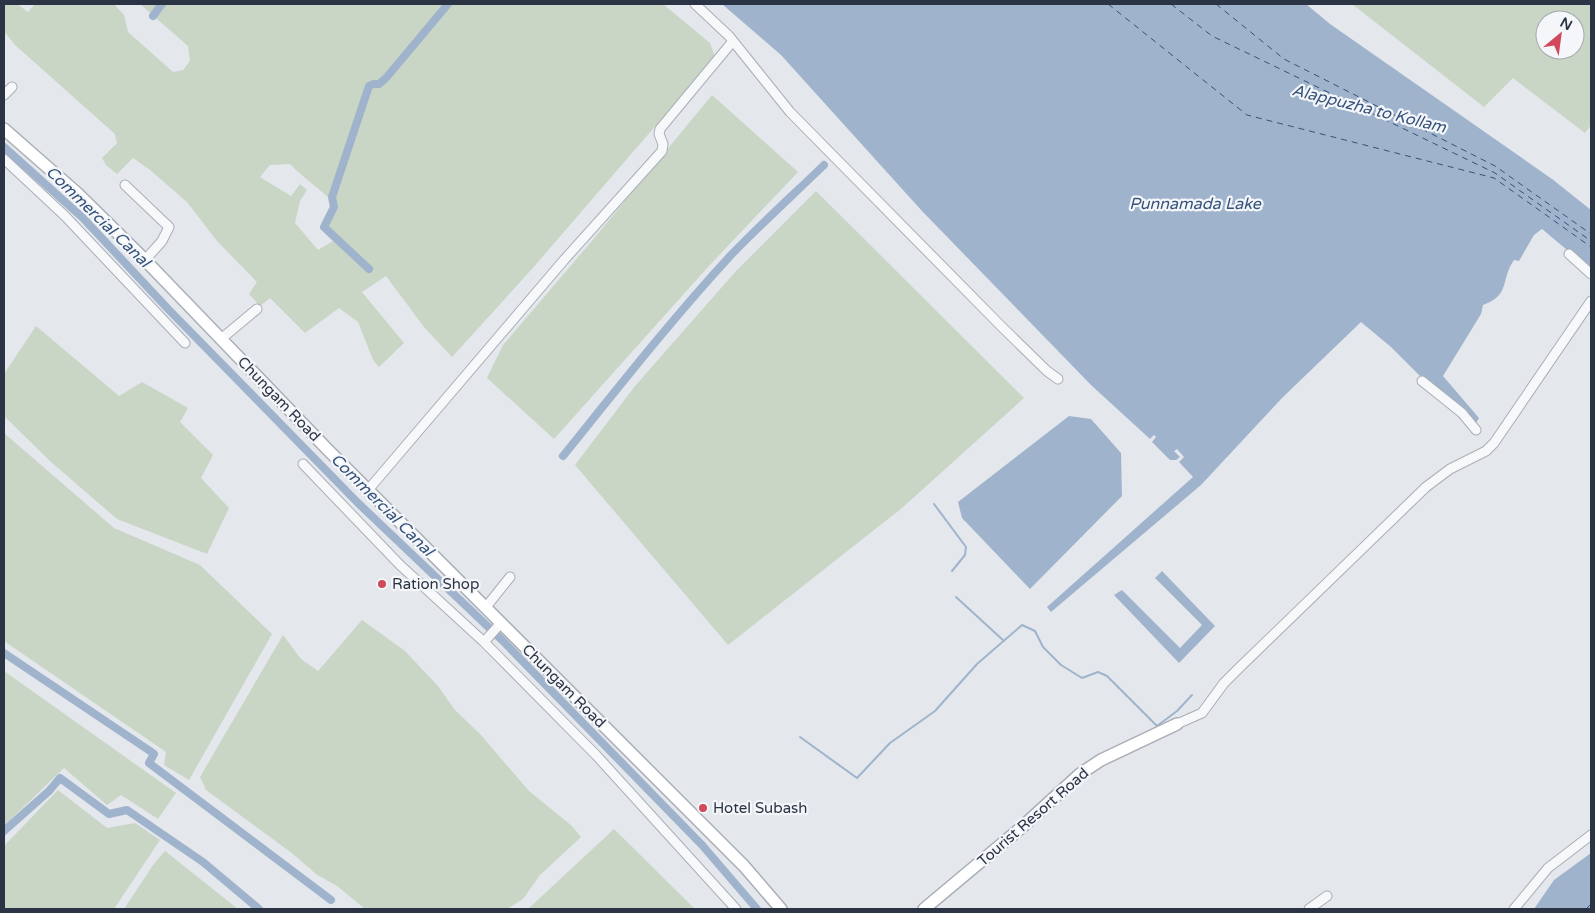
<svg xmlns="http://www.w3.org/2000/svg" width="1595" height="913" viewBox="0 0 1595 913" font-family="'Varela Round',sans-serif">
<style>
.green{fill:#c9d6c5;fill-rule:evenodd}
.water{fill:#9fb4cc}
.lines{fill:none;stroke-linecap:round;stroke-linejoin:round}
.stream{stroke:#9fb4cc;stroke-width:2}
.canal{stroke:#9fb4cc;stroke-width:8}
.ferry{stroke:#34527a;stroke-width:1;stroke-dasharray:6 5;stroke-linecap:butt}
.street-casing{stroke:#a9aeb7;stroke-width:11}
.secondary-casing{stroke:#a9aeb7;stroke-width:14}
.street{stroke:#f7f8fa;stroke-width:9}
.secondary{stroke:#fff;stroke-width:11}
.poi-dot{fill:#d1495b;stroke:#f4f6f9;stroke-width:2}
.labels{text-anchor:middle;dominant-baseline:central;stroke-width:4.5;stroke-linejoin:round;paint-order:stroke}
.street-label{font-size:15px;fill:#2b3445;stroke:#f4f6f9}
.poi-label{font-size:15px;fill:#2b3445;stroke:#f4f6f9;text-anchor:start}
.water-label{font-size:16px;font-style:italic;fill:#34527a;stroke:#f4f6f9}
</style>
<rect width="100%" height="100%" fill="#e4e7ec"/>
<path class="green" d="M5,4h12l11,8 7,-8h79l10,11 4,17 45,40 10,-2 7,-9 -2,-15 -48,-42h523l47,39 5,14 -184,213 -79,87 -28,-30 -38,-51 -24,16 42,51 -25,24 -6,-7 -15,-38 -19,-14 -34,25 -35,-35 -10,8 -11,-12 8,-12 -40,-41 -30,-39 -37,-32 -17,-12 -16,16 -11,-9 -4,-7 15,-15 -2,-9 -100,-89 -11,-14zM290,164c16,17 32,25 47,43l-15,22 11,12 -15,9 -23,-27 5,-22 7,-11 -7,-6 -9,12 -31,-19 10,-12z
M1352,4h239v121l-6,8 -72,-55 -29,29zM1545,20h30v30h-30z
M712,95l86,77 -91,96 -153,171 -67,-61 16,-33 88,-103z
M816,191l208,207 -122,110 -174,137 -153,-180 60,-79 101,-115z
M36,326l83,70 23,-14 46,26 -8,14 33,33 -12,23 28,30 -22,46 -90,-35 -66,-57 -47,-46v-42z
M4,433l110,95 86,37 72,69 -83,146 -25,-15 2,-13 -162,-111z
M362,620l43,31 33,35 17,24 25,24 49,57 43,35 9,11 -41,38 -17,24 -16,10h-142l-28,-23 -21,-12 -23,-20 -87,-64 -6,-13 83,-142 18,24 17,12z
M4,671l172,122 -18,26 -37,-24 -14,10 -43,-37 -60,58z
M58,790l49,38 28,-5 25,17 -46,69h-110v-63z
M614,829l81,80h-167z
M165,851l73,58h-114l29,-44z"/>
<path class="water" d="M722,4h584l24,20 222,155 39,31v60l-49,-41 -8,6 -15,26 -5,-1c-14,20 -3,35 -31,45l-2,9 -38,62 36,42 -3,5 -8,1 -77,-77 -30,-25 -79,76 -81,87 -150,127 -4,-5 146,-130 -14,-15 5,-5 -7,-8 -3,2 6,6 -4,3h-6l-18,-18 4,-5 -2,-2 -4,4 -59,-54 -169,-174 -141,-156z
M1069,416l22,3 30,34 1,43 -92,93 -68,-71 -4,-16z
M1162,571l53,55 -36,37 -65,-68 8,-5 58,58 22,-23 -47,-47z
M1591,853v56h-57l20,-29z"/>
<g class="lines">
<path class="stream" d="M934,504l32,43 -1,8 -13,16
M956,597l48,44
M800,737l57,41 33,-35 45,-32 42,-47 45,-39 13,6 8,16 18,18 21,13 16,-6 9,4 50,50 20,-15 15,-16"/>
<path class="canal" d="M153,16l9,-12
M4,147l79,71 86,92 189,193 144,137 200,205 55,64
M369,269l-45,-42 10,-20 -2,-10 37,-111 4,-2h6l7,-6 62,-74
M563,456c55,-68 109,-137 168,-201 30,-31 62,-60 93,-90
M4,653l146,98 4,3 -5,9 182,137
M4,831l45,-40 11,-13 49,36 18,-4 76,52 56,47"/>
<path class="ferry" d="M1108,4l139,111 247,63 97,69
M1171,4l41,32 283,137 96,68
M1216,4l68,55 211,107 96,68
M1586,909l5,-5"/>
<defs>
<path id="street" d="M695,4l34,32 61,76 212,215 45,44 11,8
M4,95l8,-8
M4,159l61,57 120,127
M125,185l44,42 -7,14 -17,19
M1569,254l22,20
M221,339l36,-30
M1422,381l40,32 14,17
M303,464l97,101 84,77 112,113 140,154
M368,490l196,-230 98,-109 1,-7 -4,-10 1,-5 73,-88
M486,607l24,-30
M484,642l17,-19
M1177,724l25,-11 22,-30 13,-13 189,-183 24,-18 36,-18 8,-8 97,-142
M1309,909l18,-13
M1514,909l34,-41 43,-33"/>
<path id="secondary" d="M4,129l74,65 67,66 183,190 416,416 37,43
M924,909l98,-82 58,-53 21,-14 76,-36"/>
</defs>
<use href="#street" class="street-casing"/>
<use href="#secondary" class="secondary-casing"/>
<use href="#street" class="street"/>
<use href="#secondary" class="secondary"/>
</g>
<g class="poi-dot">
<circle cx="382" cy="584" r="5"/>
<circle cx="703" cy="808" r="5"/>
</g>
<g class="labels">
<g class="street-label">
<text transform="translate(279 399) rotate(46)">Chungam Road</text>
<text transform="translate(564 686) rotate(45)">Chungam Road</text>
<text transform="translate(1033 817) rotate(-41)">Tourist Resort Road</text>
</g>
<g class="poi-label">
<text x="392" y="584">Ration Shop</text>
<text x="713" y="808">Hotel Subash</text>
</g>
<g class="water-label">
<text transform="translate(1369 109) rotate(14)">Alappuzha to Kollam</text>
<text x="1195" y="204">Punnamada Lake</text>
<text transform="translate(98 217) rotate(44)">Commercial Canal</text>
<text transform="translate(382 505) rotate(45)">Commercial Canal</text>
</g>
</g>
<rect width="1595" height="913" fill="none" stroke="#2b3445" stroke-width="10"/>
<g transform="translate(1560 35) rotate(29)"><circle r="24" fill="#f4f6f9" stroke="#a4a8b1"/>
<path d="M0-4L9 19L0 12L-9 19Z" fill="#d1495b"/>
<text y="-8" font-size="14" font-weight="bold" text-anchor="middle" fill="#2b3445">N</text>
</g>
</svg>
